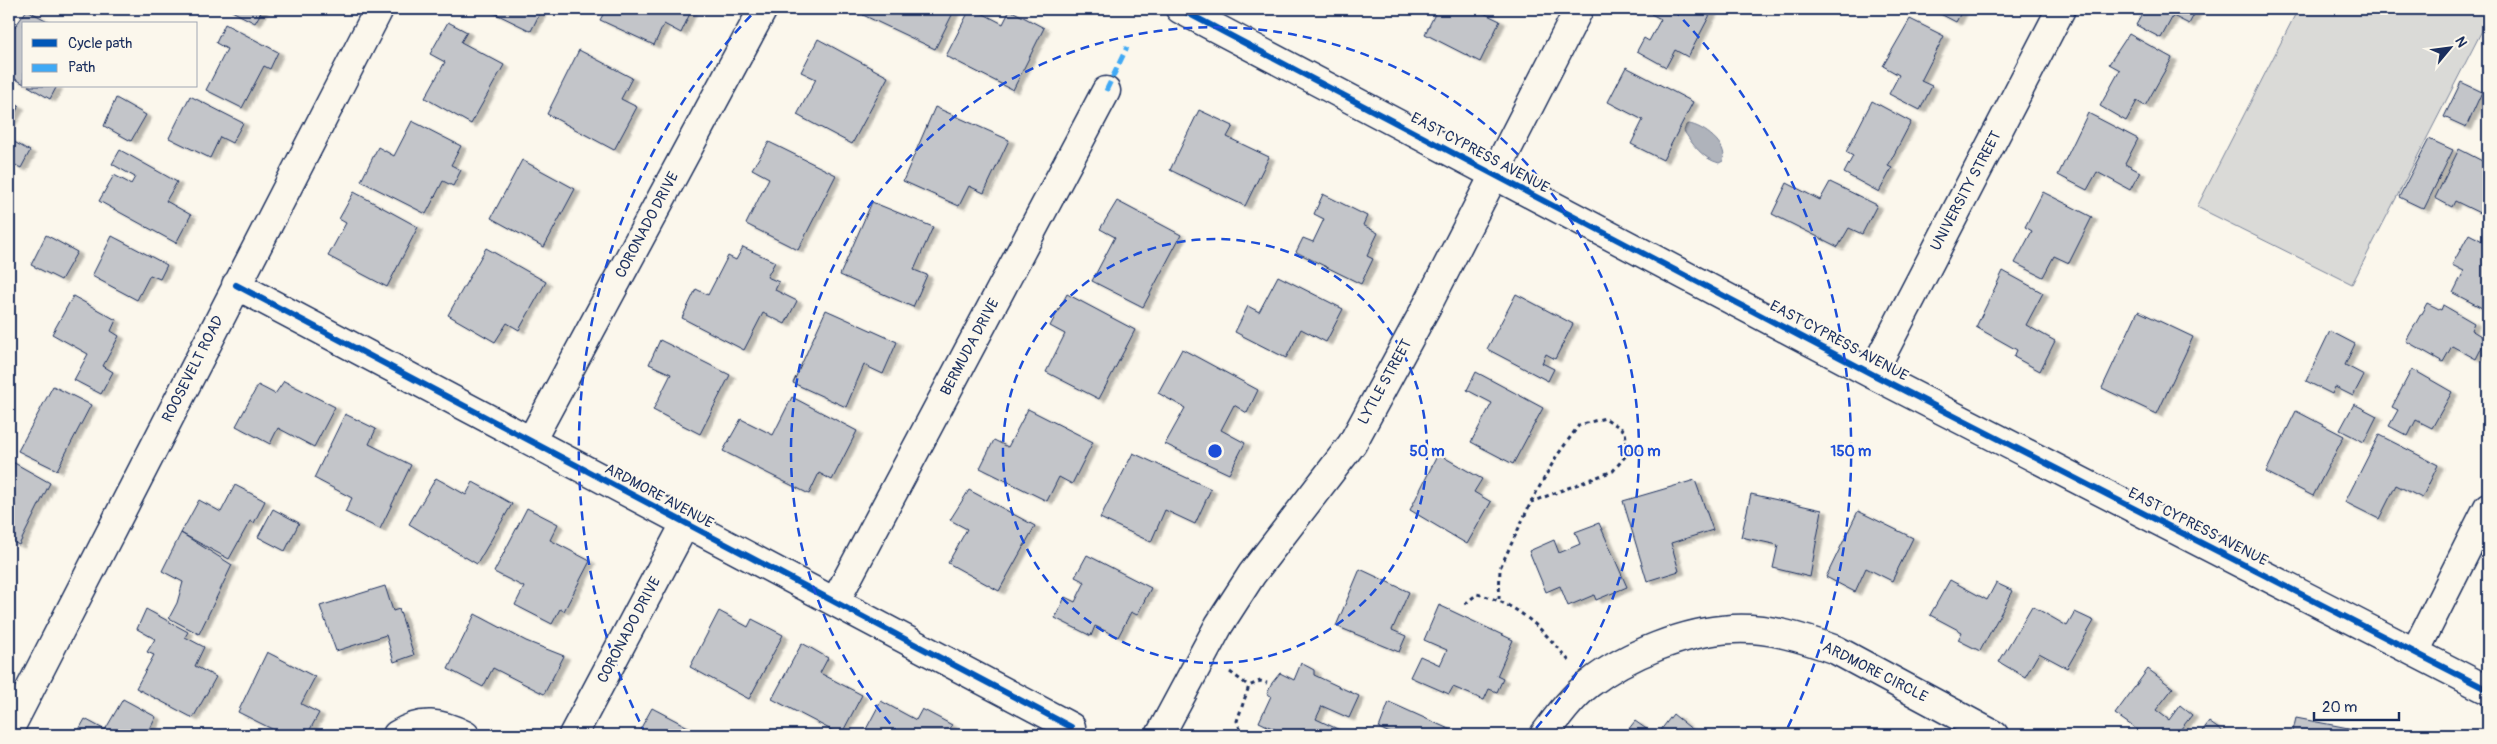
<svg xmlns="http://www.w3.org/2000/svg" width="2497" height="744" viewBox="0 0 2497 744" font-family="Pangolin,sans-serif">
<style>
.green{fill:#dadad7;stroke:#7a849a}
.water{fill:#afb3bb;stroke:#747e96}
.building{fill:#c3c5c9;stroke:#1b2f5e;filter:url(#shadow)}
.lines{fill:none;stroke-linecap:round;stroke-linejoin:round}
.street-casing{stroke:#1b2f5e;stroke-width:31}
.secondary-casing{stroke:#1b2f5e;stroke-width:31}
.path{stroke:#1b2f5e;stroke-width:3;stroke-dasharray:4 4;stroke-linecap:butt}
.street{stroke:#fbf7ec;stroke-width:28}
.secondary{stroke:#fbf7ec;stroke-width:28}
.quiet{stroke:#3fa9f5;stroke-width:5;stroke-dasharray:10 5;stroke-linecap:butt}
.cycleway-casing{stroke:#fbf7ec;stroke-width:9}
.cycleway{stroke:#0057b8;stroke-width:6}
.ring{fill:none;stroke:#1d4ed8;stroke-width:2.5;stroke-dasharray:9 6}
.labels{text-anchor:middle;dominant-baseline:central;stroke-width:4.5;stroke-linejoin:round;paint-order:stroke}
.street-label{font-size:15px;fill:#1b2f5e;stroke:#fbf7ec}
.centre{fill:#1d4ed8;stroke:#fbf7ec;stroke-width:2.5}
.ring-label{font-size:15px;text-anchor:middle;font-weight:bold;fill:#1d4ed8;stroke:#fbf7ec;stroke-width:4.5;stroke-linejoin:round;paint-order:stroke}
</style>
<defs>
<filter id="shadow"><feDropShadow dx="5.5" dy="3" stdDeviation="1" flood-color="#0004"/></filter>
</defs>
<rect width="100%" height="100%" fill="#fbf7ec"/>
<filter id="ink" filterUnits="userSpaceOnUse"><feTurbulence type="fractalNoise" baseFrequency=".02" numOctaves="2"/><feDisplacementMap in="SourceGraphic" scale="10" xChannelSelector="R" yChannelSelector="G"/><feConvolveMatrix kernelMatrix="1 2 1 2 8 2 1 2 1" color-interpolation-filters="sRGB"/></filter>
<g filter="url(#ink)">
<path class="green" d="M2298,9h190v10l-136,265 -155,-77z"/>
<path class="water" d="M1689,124c14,2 40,21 34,37l-4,2c-16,-4 -27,-19 -35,-32l2,-6z"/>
<path class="building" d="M228,9h35l-8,14z
M486,9h56l-11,22z
M606,9h86l-11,24 -17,-9 -10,21 -54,-25z
M867,9h88l-20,40 -72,-34z
M970,9h4l29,15 7,-14 34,18 -31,62 -67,-34z
M1426,9h49l25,12 -20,41 -55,-28 10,-20z
M1653,9h60l-25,48 -13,-7 -9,17 -29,-16 7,-13 5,3 12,-22 -10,-5z
M1931,9h32l-7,13z
M2145,9h52l-8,15 -16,-8 -12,22 -25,-13z
M27,10l26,14h-29v60l-15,-9v-40z
M1910,19l34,17 -23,45 11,5 -12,24 -31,-16 10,-19 -16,-9z
M448,22l19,10 -6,10 43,23 -33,59 -46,-26 20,-36 -15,-8z
M225,24l53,28 -8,17 -6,-3 -22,42 -36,-18 21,-41 -11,-6z
M2129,34l43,24 -27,48 -8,-5 -11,20 -26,-15 20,-36 -11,-6z
M818,39l70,38 -36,67 -55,-29 19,-36 -15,-7z
M579,50l53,28 -11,21 16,8 -23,43 -67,-36z
M1626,67l67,35 -30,58 -32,-16 12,-24 -35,-18z
M2461,82l21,10 -16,35 -22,-10z
M28,86h29l-7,13z
M190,96l53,27 -11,20 -12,-6 -10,21 -41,-20z
M116,98l30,17 -15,26 -27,-15z
M9,101l10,5 -10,18z
M1872,101l39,21 -23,44 4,2 -13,24 -35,-19 9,-17 -7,-4z
M935,107l74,33 -25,53 -15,-7 -10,20 -56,-25z
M1199,110l34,16 -6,11 42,20 -24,49 -75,-36z
M2088,113l50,26 -13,25 15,8 -10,18 -33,-18 -10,18 -29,-15z
M412,121l49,25 -10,19 10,5 -8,16 -10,-5 -17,33 -65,-33 17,-34 16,9z
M9,139l21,12 -9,17 -12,-6z
M2429,139l24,11 -29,59 -25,-12z
M769,142l67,33 -38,75 -52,-26 23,-46 -17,-9z
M2459,149l29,15 -5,11 5,3v39l-33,-16 -3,6 -17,-9z
M120,150l57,32 -11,19 25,14 -15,28 -77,-42 15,-26 17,9 4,-7 -23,-13z
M522,160l53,29 -31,58 -53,-29z
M1830,182l47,23 -15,29 -13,-6 -11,19 -66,-33 15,-31 33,17z
M354,192l64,35 -31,60 -59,-31 18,-33 -7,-4z
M2043,192l49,25 -23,46 -15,-7 -11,21 -28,-14 17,-32 -7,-4z
M1323,194l44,22 -4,9 15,8 -11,23 6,3 -12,25 -65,-32 7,-14 10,4 11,-23 -10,-5z
M1117,201l64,34 -38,72 -51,-26 23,-44 -15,-8z
M872,202l61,25 -19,43 13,5 -14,32 -73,-32z
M2469,234l19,10v67l-35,-18 11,-22 -12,-6z
M46,235l31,17 -16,28 -30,-15z
M112,236l55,29 -7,14 -10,-4 -13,25 -45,-24z
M743,247l32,15 -8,15 12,5 -4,8 22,11 -12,23 -22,-11 -19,37 -62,-32 14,-29 12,6 20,-39 8,4z
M486,248l60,34 -27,48 -12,-7 -12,19 -47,-27z
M2003,271l40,22 -17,32 29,16 -15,30 -26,-14 3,-7 -41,-23z
M1278,276l65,33 -17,33 -25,-13 -15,29 -51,-26 13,-26 11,6z
M1067,294l68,36 -36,69 -53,-27 19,-38 -15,-8z
M1516,294l57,30 -18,35 -9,-5 -4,9 12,6 -6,12 -61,-32z
M73,296l43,24 -5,11 8,5 -16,30 10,6 -12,22 -27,-14 14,-26 -36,-20z
M2427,303l14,7 2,-5 31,18 -3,7 15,9 -10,20 -24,-13 -9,16 -37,-21z
M826,310l71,32 -14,32 -19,-9 -18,42 -53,-24z
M2138,311l55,26 -36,77 -55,-26z
M2330,331l25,13 -10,21 19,10 -11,21 -18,-9 -3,7 -26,-13z
M660,340l70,35 -30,59 -47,-24 18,-36 -22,-10z
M1182,349l76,41 -11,23 -13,-8 -13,25 24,13 -16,31 -64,-30 20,-36 -27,-15z
M2412,369l40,23 -20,36 -16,-8 -8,16 -19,-10 9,-16 -6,-3z
M1476,372l67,36 -30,56 -42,-22 21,-39 -25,-13z
M284,381l51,26 -21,40 -36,-19 -8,16 -34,-18 22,-41 17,9z
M53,386l38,19 -34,65 -39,-19z
M792,397l65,34 -25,49 -13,-7 -10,21 -86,-43 18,-32 32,16z
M2354,404l23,12 -13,26 -24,-12z
M1028,409l65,33 -21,42 -13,-7 -12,24 -67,-33 14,-28 14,7z
M2296,411l48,25 -31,60 -47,-24z
M345,414l31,15 -7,15 42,21 -31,64 -35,-17 7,-14 -38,-20z
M2379,435l59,30 -16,33 -26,-13 -17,34 -34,-17z
M1133,453l78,36 -16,35 -30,-14 -14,32 -51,-24z
M1438,454l44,25 -8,13 17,10 -24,42 -57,-34z
M9,460l41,23 -31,62 -10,-5z
M436,478l30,17 7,-13 39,22 -35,60 -68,-40z
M1695,480l18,50 -42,13 8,28 -32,10 -24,-80z
M235,485l30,16 -11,22 -4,-2 -21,38 -48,-26 18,-33 22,12z
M969,490l66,36 -36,65 -51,-28 19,-34 -17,-9z
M1751,494l71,16 -12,67 -37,-9 5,-23 -37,-8z
M527,508l31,16 -8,16 40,21 -26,50 -4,-2 -8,15 -37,-19 9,-18 -30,-15z
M273,509l26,14 -14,28 -27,-14z
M1858,511l55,27 -21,43 -26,-13 -11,24 -29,-15z
M1599,523l28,64 -31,13 -2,-5 -26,11 -8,-20 -14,6 -17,-41 25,-11 5,13 21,-9 -5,-12z
M181,533l51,32 -33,69 -30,-16 8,-15 6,-21 -21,-11z
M1087,555l64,33 -14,27 -6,-3 -13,25 -23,-11 -4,10 -36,-18 10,-21 10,5 10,-20 -10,-5z
M1360,569l49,23 -17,38 14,6 -7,16 -63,-26z
M1950,580l37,20 9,-17 17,8 -33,60 -22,-11 4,-8 -32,-17z
M385,586l8,25 6,-2 15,46 -20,7 -8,-27 -50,16 -16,-45z
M1439,605l74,35 -16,36 6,3 -6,13 -8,-3 -5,11 -31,-13 -4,7 -39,-17 10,-21 20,9 7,-15 -23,-10z
M2032,606l35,20 8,-14 19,9 -27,47 -28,-15 -14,24 -26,-15z
M146,609l42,23 -3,5 19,10 -9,19 21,11 -23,41 -57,-30 18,-33 -7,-3 8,-13 -18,-10z
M719,611l29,16 4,-8 31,16 -34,64 -59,-32z
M475,614l51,27 38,15 -20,38 -51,-26 -10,19 -35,-18z
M802,643l26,15 -8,15 42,22 -21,40 -69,-36z
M267,652l48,25 -14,27 18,9 -12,22h-33l2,-4 -38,-19z
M1301,663l13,7v5l45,21 -10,22 -27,-12 -6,13 30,14 -1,2h-58l-28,-13 12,-26 -4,-2 5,-11 8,-10 14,7z
M2148,669l25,19 -17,22 13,10 11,-15 12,10 -16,20h-36l2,-2 -27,-19z
M123,699l33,18 -9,18h-71l9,-16 20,11z
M881,701l35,19 6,-11 30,16 -5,10h-84z
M1389,702l73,33h-68l-15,-7z
M652,708l51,27h-66z
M1673,714l26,21h-42z
M2296,718l63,12 -1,5h-66z
M1635,721l20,14h-31z
M2209,722l18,13h-28z"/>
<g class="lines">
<defs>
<path id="street" d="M236,285l835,442
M531,441l232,-432
M835,602l271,-511
M2415,652l73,-145
M9,730l370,-721
M397,735c24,-16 44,-12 68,0
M573,735l112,-211
M1160,735l59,-110 33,-51 100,-130 76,-140 151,-295
M1544,735c13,-17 28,-38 45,-51 37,-29 97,-53 144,-55 35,-2 70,9 103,21l158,85"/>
<path id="secondary" d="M1180,9l692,365 616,316
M1872,374l189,-365"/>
</defs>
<use href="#street" class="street-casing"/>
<use href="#secondary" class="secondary-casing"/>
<path class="path" d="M1499,599l1,-31 31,-66 25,-45 23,-32 26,-7 20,13 3,22 -15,18 -82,31
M1465,604l12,-10c43,10 65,35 93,68
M1230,672l19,14
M1245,735l-3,-1 -5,-13 12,-35 11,-5 7,2"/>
<use href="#street" class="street"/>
<use href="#secondary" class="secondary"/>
<path class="quiet" d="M1106,91l21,-44"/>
<defs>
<path id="cycleway" d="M1180,9l692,365 616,316
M236,285l835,442"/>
</defs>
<use href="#cycleway" class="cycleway-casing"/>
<use href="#cycleway" class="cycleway"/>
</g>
</g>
<g class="ring">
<circle cx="1215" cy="451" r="212"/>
<path d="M900 735A424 424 0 1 1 1530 735"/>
<path d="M646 735A636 636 0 0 1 757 9M1673 9A636 636 0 0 1 1784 735"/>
</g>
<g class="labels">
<g class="street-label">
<text transform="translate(1480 153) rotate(28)">EAST CYPRESS AVENUE</text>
<text transform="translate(1966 191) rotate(-62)">UNIVERSITY STREET</text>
<text transform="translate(647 225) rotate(-62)">CORONADO DRIVE</text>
<text transform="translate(1839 341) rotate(28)">EAST CYPRESS AVENUE</text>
<text transform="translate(970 347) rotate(-62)">BERMUDA DRIVE</text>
<text transform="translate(193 369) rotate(-63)">ROOSEVELT ROAD</text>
<text transform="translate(1385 382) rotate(-61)">LYTLE STREET</text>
<text transform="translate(659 496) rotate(28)">ARDMORE AVENUE</text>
<text transform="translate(2198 527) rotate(27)">EAST CYPRESS AVENUE</text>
<text transform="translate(629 630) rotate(-62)">CORONADO DRIVE</text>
<text transform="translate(1875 672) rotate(27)">ARDMORE CIRCLE</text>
</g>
</g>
<circle cx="1215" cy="451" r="8" class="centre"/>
<g class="ring-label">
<text x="1427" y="456">50 m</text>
<text x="1639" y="456">100 m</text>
<text x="1851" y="456">150 m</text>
</g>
<rect width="2497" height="744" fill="none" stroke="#fbf7ec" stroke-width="30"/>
<rect x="15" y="15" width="2467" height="714" fill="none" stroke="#1b2f5e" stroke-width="2" filter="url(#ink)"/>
<rect x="22" y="22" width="175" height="65" fill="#fbf7ec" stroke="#a1a7b3"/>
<rect x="32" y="39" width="25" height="8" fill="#0057b8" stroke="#a1a7b3"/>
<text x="68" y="48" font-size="15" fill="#1b2f5e">Cycle path</text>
<rect x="32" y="64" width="25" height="8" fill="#3fa9f5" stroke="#a1a7b3"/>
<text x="68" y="72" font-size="15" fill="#1b2f5e">Path</text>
<g transform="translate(2450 48) rotate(61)" stroke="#fbf7ec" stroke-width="4" paint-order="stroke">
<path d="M0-4L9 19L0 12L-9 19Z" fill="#1b2f5e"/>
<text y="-8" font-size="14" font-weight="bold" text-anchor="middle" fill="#1b2f5e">N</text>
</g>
<path d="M2314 712v8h85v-8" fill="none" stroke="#1b2f5e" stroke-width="2.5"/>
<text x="2322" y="712" font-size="15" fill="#1b2f5e" stroke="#fbf7ec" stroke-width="4" paint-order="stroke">20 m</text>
</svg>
